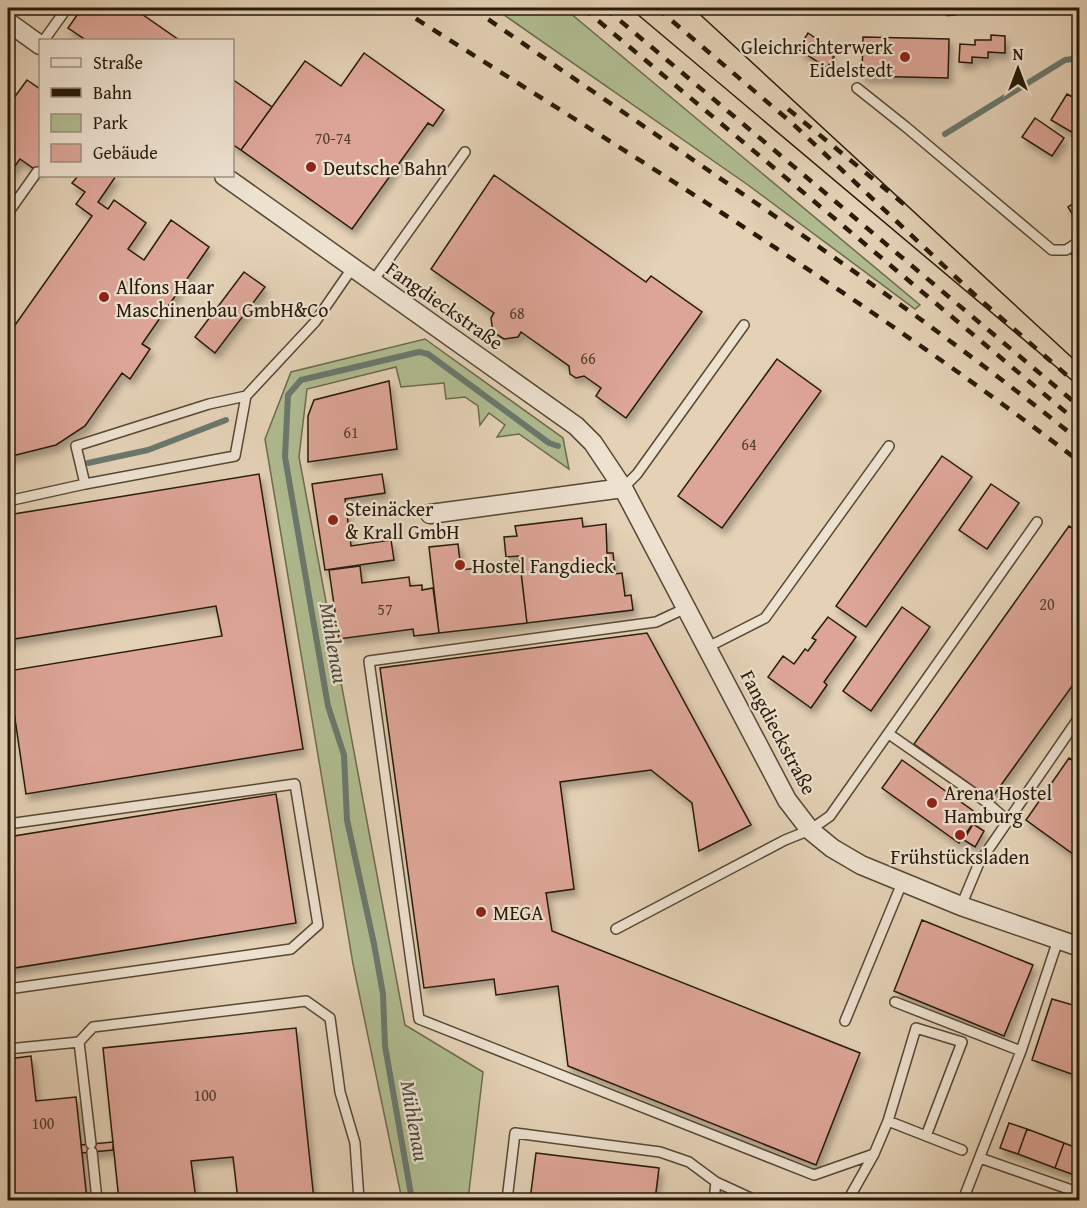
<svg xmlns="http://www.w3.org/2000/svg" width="1087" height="1208" viewBox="0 0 1087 1208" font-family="'Gentium Book Plus',serif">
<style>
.green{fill:#b0bc91;stroke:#6c6b4d;stroke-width:1.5}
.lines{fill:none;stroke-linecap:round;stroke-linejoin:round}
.stream{stroke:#6a786e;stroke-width:6}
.building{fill:#dda597;stroke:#271a09;stroke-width:1.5;filter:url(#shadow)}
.service-casing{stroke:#564834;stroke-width:12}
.minor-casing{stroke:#564834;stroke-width:21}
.service{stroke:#ede1d0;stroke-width:9}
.minor{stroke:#ede1d0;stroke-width:18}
.tram{stroke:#271a09;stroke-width:1.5}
.rail{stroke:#271a09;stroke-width:4.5;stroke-dasharray:10 10;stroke-linecap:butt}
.poi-dot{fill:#8f2418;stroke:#ede1d0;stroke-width:2}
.labels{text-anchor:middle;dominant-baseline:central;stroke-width:4.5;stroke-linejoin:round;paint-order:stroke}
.number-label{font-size:16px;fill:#543d2c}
.poi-label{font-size:20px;fill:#271a09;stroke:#ede1d0;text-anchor:start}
.street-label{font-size:20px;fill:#271a09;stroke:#ede1d0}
.water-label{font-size:21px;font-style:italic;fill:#48493c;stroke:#ede1d0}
</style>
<defs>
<filter id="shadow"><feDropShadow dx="3.5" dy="6" stdDeviation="3" flood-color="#0004"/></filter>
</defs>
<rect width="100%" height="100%" fill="#e4d1b6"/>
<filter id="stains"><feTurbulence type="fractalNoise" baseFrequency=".00333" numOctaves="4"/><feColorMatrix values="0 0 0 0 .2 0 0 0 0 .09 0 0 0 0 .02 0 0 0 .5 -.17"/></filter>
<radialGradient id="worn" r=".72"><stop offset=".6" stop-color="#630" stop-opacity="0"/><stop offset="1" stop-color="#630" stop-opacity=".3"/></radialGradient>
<path class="green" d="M494,8h70l356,297 -5,4 -167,-124z
M425,339l138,99 6,31 -50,-35 -22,3 8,-12 -16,-12 -9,12 -2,-19 -13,-9 -19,2 -2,-16 -43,4 -5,-20 -89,22 -8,68 106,568 78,47 -15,128h-66l-49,-236 -88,-525 26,-67z"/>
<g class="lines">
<path class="stream" d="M945,134l120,-74 15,-2
M88,463l60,-13 78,-30
M412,1200l-27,-154 -2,-52 -9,-50 -27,-124 -3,-65 -16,-49 -43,-249 3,-62 13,-15 118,-28 9,2 121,89 9,3"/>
</g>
<path class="building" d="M82,8h51l46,32h-93l-18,-12z
M808,33l16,11 -3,4 13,9 -7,11 -29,-19z
M991,35l14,1v17l-17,-1v6l-16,-1v6l-13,-1 1,-18 15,1v-5h16z
M863,37l86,2 -1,39 -86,-2z
M364,53l80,57 -11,16 -5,-3 -76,106 -111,-79 64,-89 36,25z
M232,79l40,28 -31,43 -9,-6z
M27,80l13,9v84l-20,-14 -12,17v-76l3,2z
M1067,94l13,7v36l-29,-17z
M1035,118l29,20 -12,18 -30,-19z
M494,175l152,107 5,-6 51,36 -76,106 -30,-22 5,-8 -17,-12 -8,2 -6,-4 -1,-8 -48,-34 -3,5 -14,2 -11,-7 -2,-14 3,-5 -63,-44z
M78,176h38l-18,26 10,7 6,-9 32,23 -18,26 16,11 27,-40 38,27 -67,97 8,5 -20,30 -8,-6 -37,53 -29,19 -48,12v-122l84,-119 -16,-12 9,-12 -13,-9z
M1080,199v21l-3,2 -9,-15z
M1080,249v13l-9,-8z
M244,272l21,15 -50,66 -20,-16z
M777,359l44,32 -99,137 -44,-32z
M389,381l8,68 -89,13v-46l6,-16z
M942,456l30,21 -106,150 -30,-21z
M259,474l44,275 -277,45 -18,-123 214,-35 -6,-30 -208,34v-125z
M382,474l3,19 -40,6 6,47 40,-6 3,20 -69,10 -13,-86z
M991,484l28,19 -32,46 -28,-19z
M582,518l1,9 23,-3 1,29h6l2,21 7,-1 3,23 6,-1 2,15 -106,13 -8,-67 -13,1 -2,-20 13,-1 -2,-10z
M1069,526l11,7v142l-89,124 -77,-55z
M458,544l3,26 59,-7 7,60 -88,10 -10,-86z
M360,566l2,17 47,-6 1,9 12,-1v5l11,-2 6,45 -25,3 -1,-7 -74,10 -10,-69z
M902,607l28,20 -59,84 -28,-20z
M828,617l28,20 -32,45 3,3 -16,23 -43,-31 15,-21 11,8 11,-15 3,2 8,-11 -4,-2z
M647,633l104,192 -52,26 -7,-48 -41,-33 -91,12 14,107 -28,4 6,38 308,122 -44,112 -248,-99 -10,-80 -62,9 -2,-16 -70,9 -44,-320z
M1069,758l11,7v94l-54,-39z
M902,760l77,55 -20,28 -77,-55z
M276,794l20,129 -288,46v-132z
M973,824l11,7 -9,16 -11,-7z
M922,920l111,45 -29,71 -110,-45z
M1052,999l28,8v70l-48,-17z
M296,1028l18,172h-76l-5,-43 -42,4 5,39h-77l-16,-152z
M31,1056l5,45 40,-4 11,103h-79v-141z
M1009,1123l18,6 -9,25 -18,-6z
M1027,1129l37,14 -9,25 -37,-14z
M113,1142v8l-31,3 -1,-8z
M1064,1143l16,6v28l-25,-9z
M536,1153l123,15 -4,32h-125z"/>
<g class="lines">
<defs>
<path id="service" d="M44,40l23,-32
M857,88l49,39 146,123h14l14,-9
M8,213l29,-41
M373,281l92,-129
M85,484l-9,-38 133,-42 37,-8
M623,488l14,-14 107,-149
M8,501l77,-17 150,-28 11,-60 69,-74 38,-55
M686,608l-30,14 -287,39 50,358 395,156 60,-21 14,-33 74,29
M708,647l57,-29 124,-172
M889,734l96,67 23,20
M8,824l287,-40 23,141 -27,24 -283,40
M961,906l18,-43 101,-147
M616,929l169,-89 25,-10 20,-14 207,-294
M895,1002l126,49
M845,1021l57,-138
M8,1049l71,-7
M888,1121l28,-93 46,14 -36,94
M91,1144l-12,-102 14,-15 213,-26 24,17 10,74 15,51 4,57
M92,1152l5,48
M980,1158l100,35
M507,1200l8,-67 145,19 29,10 27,20 39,18
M714,1200l2,-18
M848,1200l26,-46
M963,1200l58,-149 37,-111"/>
<path id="minor" d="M8,22l32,23
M224,176l352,250 17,17 30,45 164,312 23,30 22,18 29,17 100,41 119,41
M430,514l193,-26"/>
</defs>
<use href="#service" class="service-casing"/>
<use href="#minor" class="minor-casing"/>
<use href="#service" class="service"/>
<use href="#minor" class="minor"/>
<path class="tram" d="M630,8l450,379
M693,8l387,357"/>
<path class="rail" d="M399,8c230,146 464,288 681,454
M472,8c203,142 414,277 608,433
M583,8l497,416
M605,8l475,399
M657,8l136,116 183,172 94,82
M866,8l82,6 116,-6
M788,109l123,101"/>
</g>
<g class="poi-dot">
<circle cx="905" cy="57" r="6"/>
<circle cx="311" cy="167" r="6"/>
<circle cx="104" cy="297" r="6"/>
<circle cx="333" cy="520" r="6"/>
<circle cx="460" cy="565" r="6"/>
<circle cx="932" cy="803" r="6"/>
<circle cx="960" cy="835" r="6"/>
<circle cx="481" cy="912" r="6"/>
</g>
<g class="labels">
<g class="number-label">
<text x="333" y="138">70-74</text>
<text x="517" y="313">68</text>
<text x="588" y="358">66</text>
<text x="351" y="432">61</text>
<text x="749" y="444">64</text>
<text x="1047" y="604">20</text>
<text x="385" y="609">57</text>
<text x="205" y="1095">100</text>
<text x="43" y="1123">100</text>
</g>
<g class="poi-label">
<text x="893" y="46" text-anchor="end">Gleichrichterwerk<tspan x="893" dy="23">Eidelstedt</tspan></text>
<text x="323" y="167">Deutsche Bahn</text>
<text x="116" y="286">Alfons Haar<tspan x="116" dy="23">Maschinenbau GmbH&amp;Co</tspan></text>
<text x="345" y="508">Steinäcker<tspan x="345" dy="23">&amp; Krall GmbH</tspan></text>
<text x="472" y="565">Hostel Fangdieck</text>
<text x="944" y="792">Arena Hostel<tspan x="944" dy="23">Hamburg</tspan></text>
<text x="960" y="856" text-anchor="middle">Frühstücksladen</text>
<text x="493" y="912">MEGA</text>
</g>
<g class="street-label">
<text transform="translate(445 305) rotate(35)">Fangdieckstraße</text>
<text transform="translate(779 732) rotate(62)">Fangdieckstraße</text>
</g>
<g class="water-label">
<text transform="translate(334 643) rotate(80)">Mühlenau</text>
<text transform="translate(415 1121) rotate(80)">Mühlenau</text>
</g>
</g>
<rect width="1087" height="1208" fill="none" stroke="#e4d1b6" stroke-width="30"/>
<rect x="9" y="9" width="1069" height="1190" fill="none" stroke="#271a09" stroke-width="3"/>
<rect x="15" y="15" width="1057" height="1178" fill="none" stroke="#271a09" stroke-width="1.5"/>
<rect x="39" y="39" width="195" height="138" fill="#ede1d0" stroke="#9e9180" stroke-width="1.5"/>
<rect x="51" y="58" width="30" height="9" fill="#ede1d0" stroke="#9e9180" stroke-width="1.5"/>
<text x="93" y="69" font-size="18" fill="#271a09">Straße</text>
<rect x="51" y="88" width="30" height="9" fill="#271a09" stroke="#9e9180" stroke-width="1.5"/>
<text x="93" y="99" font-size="18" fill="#271a09">Bahn</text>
<rect x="51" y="114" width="30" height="18" fill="#b0bc91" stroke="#9e9180" stroke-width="1.5"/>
<text x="93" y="129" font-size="18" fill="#271a09">Park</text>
<rect x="51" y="144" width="30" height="18" fill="#dda597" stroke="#9e9180" stroke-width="1.5"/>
<text x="93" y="159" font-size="18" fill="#271a09">Gebäude</text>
<g transform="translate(1018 69)" stroke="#ede1d0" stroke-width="4.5" paint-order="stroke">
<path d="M0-4.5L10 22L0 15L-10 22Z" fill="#271a09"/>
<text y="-9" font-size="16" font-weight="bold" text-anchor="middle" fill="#271a09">N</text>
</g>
<rect width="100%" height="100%" filter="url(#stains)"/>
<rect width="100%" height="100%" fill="url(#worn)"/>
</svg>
